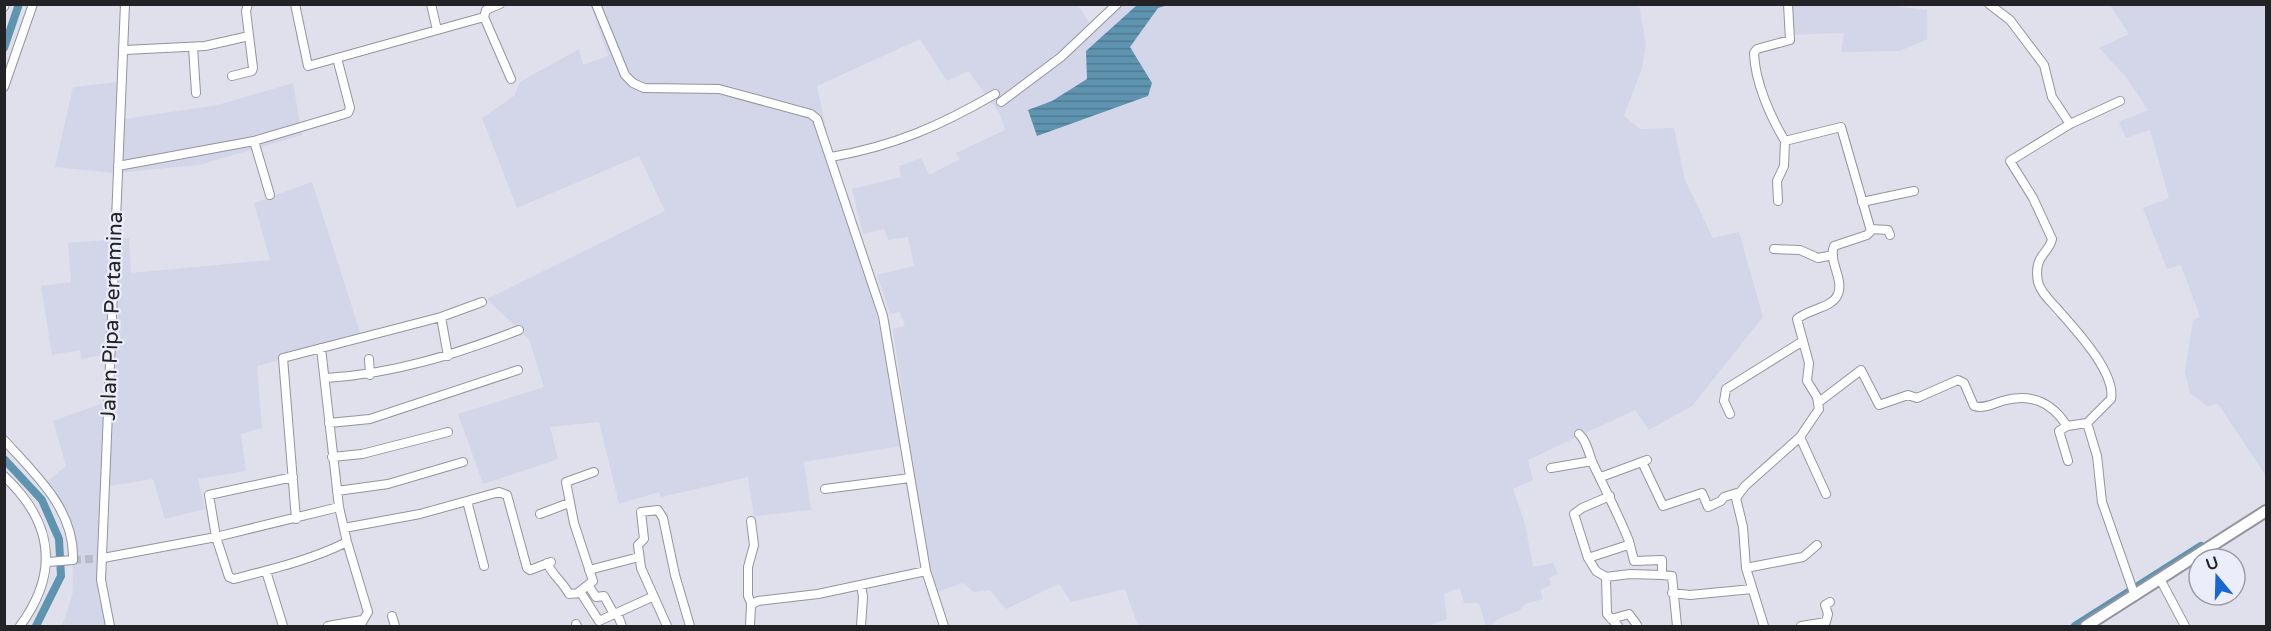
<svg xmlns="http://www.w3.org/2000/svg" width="2271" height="631" viewBox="0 0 2271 631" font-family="'Varela Round',sans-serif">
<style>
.built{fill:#d3d5e9}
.water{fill:url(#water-rules)}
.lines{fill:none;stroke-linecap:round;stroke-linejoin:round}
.canal{stroke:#5f94b0;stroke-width:8}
.street-tunnel{stroke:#b9bac5;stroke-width:8;stroke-dasharray:8 4;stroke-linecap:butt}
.street-casing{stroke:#93949f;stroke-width:10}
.secondary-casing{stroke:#93949f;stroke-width:14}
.street{stroke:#fff;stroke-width:8}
.secondary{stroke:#fff;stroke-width:10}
.labels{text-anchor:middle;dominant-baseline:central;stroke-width:4.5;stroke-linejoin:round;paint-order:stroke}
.street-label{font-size:21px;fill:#222227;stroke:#ecedfa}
</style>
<defs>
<pattern id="water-rules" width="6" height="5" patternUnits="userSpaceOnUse" patternTransform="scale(1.5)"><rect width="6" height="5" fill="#5f94b0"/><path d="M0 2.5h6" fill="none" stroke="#4e788f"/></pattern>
</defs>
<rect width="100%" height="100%" fill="#dfe0ec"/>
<path class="built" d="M1077,4l16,24 25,-24 521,1 7,40 -4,23 -18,48 16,13 34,-1 11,52 28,58 26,-6 24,85 -71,89 -43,24 -14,-20 -107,50 5,20 -20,9 12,35 8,43 20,-4 5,11 -9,4 2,7 -11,5 3,9 -18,5 -5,6 -24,10 -5,6h-5l-7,-23h-15l-4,-15 -16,6 3,25 -19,7h-290l-13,-37 -54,13 -12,-18 -53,25 -16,-19 -16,2 -11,-9 -29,10 -8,-34 -33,-230 12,-3 -5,-14 -10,2 -13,-39 37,-9 -6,-29 -20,3 -4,-11 -21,5 -11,-45 49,-12 -2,-11 22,-8 8,17 31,-16 -4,-6 49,-23 -5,-16 -32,-43 -21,10 -27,-42 -103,47 23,107 34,104 27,149 -97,16 7,48 -57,6 -6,-39 -87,20 -2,-5 -40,12 -20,-82 -49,5 8,32 -75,25 -25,-70 86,-27 -15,-48 -42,-40 178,-88 -26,-55 -122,52 -35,-90 32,-22 6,-14 59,-33 4,16 25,-9 -17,-51z
M1877,4l50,6v29l-27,12 -59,1 3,-19 -56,2 -5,-30z
M2110,5h156v471l-48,-72 -11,2 -17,-13 -5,-21 8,-52 7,-3 -19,-52 -14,4 -24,-61 26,-10 -19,-68 -24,8 -7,-16 29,-12 -22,-33 -27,-29 30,-14z
M117,82v38l101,-15 75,-22 9,52 -103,30 -85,8 -59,-6 18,-80z
M312,182l50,156 -105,28 5,62 -21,6 5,37 -48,8 7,30 -40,10 -12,-40 -49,8 -7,76 1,33 9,30h-45l11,-34 -1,-49 -11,-32 -19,-25 24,-20 -13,-45 53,-19 2,-48 -27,5 -1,-9 -28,5 -11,-69 30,-4 -3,-39 61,-5 2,35 139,-13 -16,-57z"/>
<path class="water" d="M1137,5h31l-10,3 -28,39 22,36 -4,13 -111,40 -9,-26 24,-9 35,-22 -1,-28z"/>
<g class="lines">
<path class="canal" d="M4,48l15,-44
M4,459l38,41 17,39 2,37 -25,50
M2075,626l126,-80"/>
<path class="street-tunnel" d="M73,560l30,-2"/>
<defs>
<path id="street" d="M431,4l6,26
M596,4l29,71 8,8 11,5 75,1 92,25 6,5 66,197 43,255 18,55
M1989,4l21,16 34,45 8,32 18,27
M4,7l1,-3
M484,17l27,62
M193,47l3,46
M125,50l80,-4 44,-10
M337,58l147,-41 2,-7 14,-6
M232,76l20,-5 1,-3 -7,-57 2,-7
M4,87l29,-83
M1001,102l60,-45 56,-53
M254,141l16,54
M831,157c63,-11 109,-31 164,-63
M118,166l136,-25 94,-28 2,-5 -13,-50 -29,8 -13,-62
M1778,201l-1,-20 7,-15 1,-25
M1862,202l52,-11
M1871,229l17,1 2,5
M1774,249l26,1 18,8 15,-3
M441,317l7,39
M321,348l18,159
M369,359l1,16
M326,378c68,-4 130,-24 193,-48
M1819,402l42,-32 18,35 29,-10 9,3 41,-18 6,3 10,23c9,3 19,-2 28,-5 28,-8 49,0 65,25
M1730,414l-6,-13 2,-12 77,-48
M329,423l41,-4 148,-49
M2087,423l10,33 5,46 33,94
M1579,434c9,8 10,23 16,34 12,25 24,48 34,73l-1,4 -40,13
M1800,437l26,57
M4,440c32,35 71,70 69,120l-25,2
M332,457l30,-3 86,-22
M2068,461l-9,-30 8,-5 20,-3 24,-24c5,-26 -35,-69 -51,-87 -7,-9 -19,-18 -22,-30 -5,-27 11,-28 14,-43l-19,-41 -23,-37 60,-37 50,-23
M1642,462l21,44 39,-13 6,14 13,-6 3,-4 16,-5
M1551,468l41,-7
M4,476c49,46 56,96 16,150
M1601,477l46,-17
M825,489l85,-11
M337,491l51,-7 75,-22
M1610,496l-28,12 -8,6 14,44 8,13 10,6 24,-3 32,1
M467,501l17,65
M540,514l29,-11
M296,519l-13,-161 158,-41 41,-15
M751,521l3,24 -6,22v29l4,9
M344,528l76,-14 79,-22 8,3 20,73 3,2 21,-8
M1629,541l5,20 28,-1v15l10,1 5,50
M347,542l21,70 -8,14
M103,558l113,-21 123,-30 8,35c-36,18 -75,27 -113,37l-5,-2 -13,-40 -7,-42 84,-18
M547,563c6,13 16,19 22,31l12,-1 18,28 53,-24
M1746,568l57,-11 14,-12
M589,570l50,-13
M266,571l17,55
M1606,577l1,37 11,12
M2160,579l25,47
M588,585l8,12 8,-1 10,18
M579,592l14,-11 -19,-58 -8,-41 28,-10
M1672,593l18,2 62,-6
M617,613l5,13
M392,616l3,10
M1611,619l18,-5 8,11
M576,624l1,2
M110,626l-9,-46 24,-576
M328,626l34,-6
M667,626l-26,-58 -3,-23 6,-6 -3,-27 17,-2 5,8 12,57 15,51
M750,626l1,-21 7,-4 60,-7 108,-23
M861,626l2,-29 -2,-12
M1764,626l-18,-58 -3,-41 -7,-29 9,-12 55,-49 19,-28 -2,-12 -10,-16 2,-18 -12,-44c11,-10 36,-11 41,-25 6,-15 -10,-33 -4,-48l33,-11 4,-4 -30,-104 -56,14c-15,-25 -30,-59 -31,-88l3,-4 33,-9 -2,-36
M1801,626l25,-4 2,-8 -3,-9 5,-3"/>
<path id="secondary" d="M2086,626l180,-115"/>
</defs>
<use href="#street" class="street-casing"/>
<use href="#secondary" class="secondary-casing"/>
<use href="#street" class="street"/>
<use href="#secondary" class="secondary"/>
</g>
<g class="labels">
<g class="street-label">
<text transform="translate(112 316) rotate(-88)">Jalan Pipa Pertamina</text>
</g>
</g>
<rect width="2271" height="631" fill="none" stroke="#222227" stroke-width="12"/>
<g transform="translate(2217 577) rotate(341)"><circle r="28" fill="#ecedfa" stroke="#9b9ca6" stroke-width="1.5"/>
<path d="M0-4.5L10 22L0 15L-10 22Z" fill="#1868d2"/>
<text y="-9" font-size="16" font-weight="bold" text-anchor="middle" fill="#222227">U</text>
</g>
</svg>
